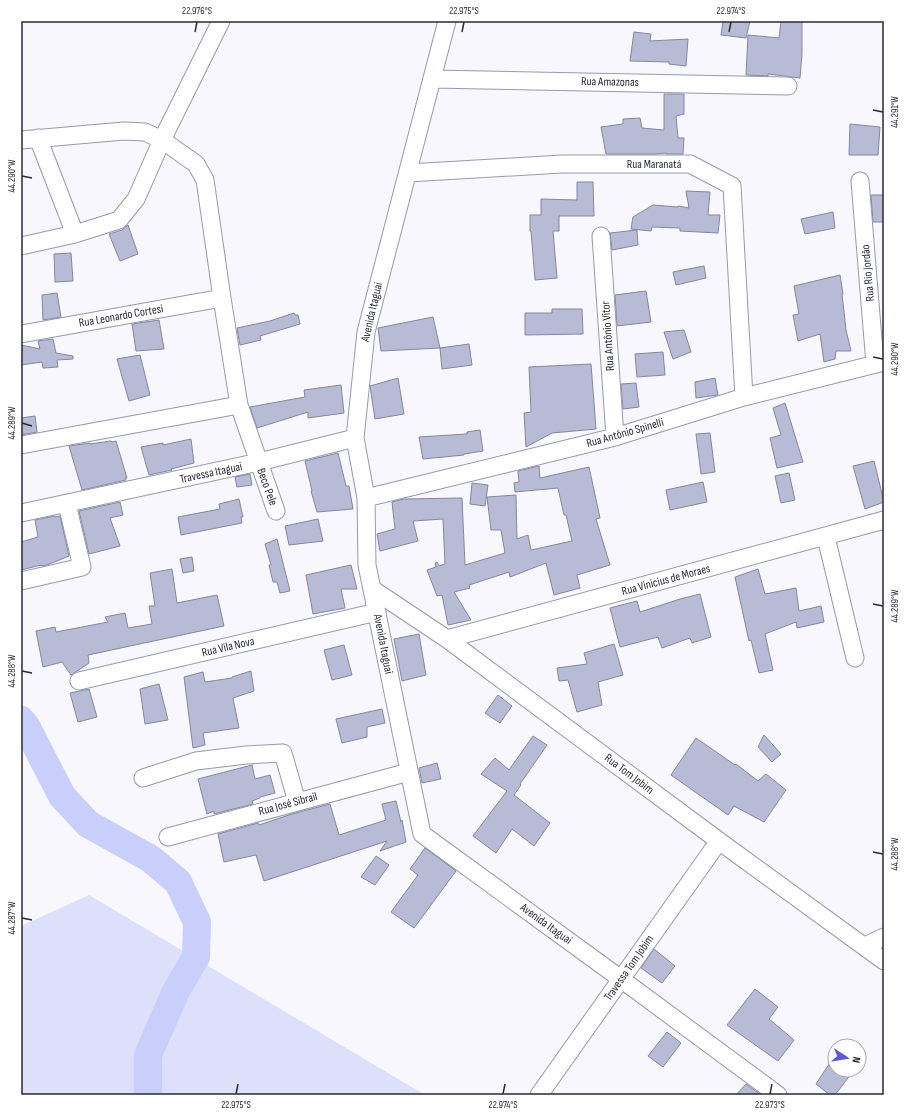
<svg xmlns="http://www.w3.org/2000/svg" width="905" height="1116" viewBox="0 0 905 1116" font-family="'Sofia Sans Condensed',sans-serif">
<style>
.green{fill:#dde0fa}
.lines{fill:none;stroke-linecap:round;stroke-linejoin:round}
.river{stroke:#c9cffb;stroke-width:28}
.building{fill:#b8bbd5;stroke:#84879f}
.minor-casing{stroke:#9699b2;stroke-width:19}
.minor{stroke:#fff;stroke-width:17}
.ticks{fill:none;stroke:#292a34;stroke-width:1.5}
.labels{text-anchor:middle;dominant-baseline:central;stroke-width:3.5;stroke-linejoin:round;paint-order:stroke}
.street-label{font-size:12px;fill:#292a34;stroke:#fff}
.neatline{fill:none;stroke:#292a34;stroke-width:1.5}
.ticks-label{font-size:10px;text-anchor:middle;fill:#292a34}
</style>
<rect width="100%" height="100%" fill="#f7f7fd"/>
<path class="green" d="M89,895l331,197 4,3h-403v-169z"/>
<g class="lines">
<path class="river" d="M21,720l5,6 36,70 26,28 63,35 27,23 19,40 -1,35 -20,34 -28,64v40"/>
</g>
<path class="building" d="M723,21h27l-4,17 -25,-3z
M781,21h21v33l-2,24 -32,-4v2l-22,-1 2,-40 31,3z
M634,32l17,2 -1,7 38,-2 -2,27 -17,-2v-2l-39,-1z
M664,94h20v20l-8,2 2,22h6l-1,16h-17v-1l-11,1h-49l-5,-27 22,-3v-5l17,-1 2,10 22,2z
M850,124l30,3 -2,28h-29z
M577,182h16l1,34h-35v15h-6l4,47 -22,2 -4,-49h-1v-16h11v-16l36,1z
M686,191l24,1 -2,23h12l-2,18 -38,-2v-3l-28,-1 -1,4 -20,-2 2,-12 20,-12 25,2v-1l11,2z
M871,195h13v27h-11z
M833,212l2,16 -30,6 -4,-15z
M128,225l10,29 -18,7 -11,-27 13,-4z
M637,230l1,15 -26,5 -2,-17z
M71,253l2,28 -18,1 -1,-28z
M704,266l2,12 -30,7 -3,-13z
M840,275l3,19h-1l4,36 5,21h-15l-1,8 -11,3 -4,-28 -22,7 -5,-26 6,-1 -5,-28z
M646,291l5,31 -34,4 -2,-31z
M57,293l4,24 -18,3 -1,-25z
M552,309h30l1,25 -58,1v-22h27z
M294,313l1,2h3l2,9 -40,12 1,4 -21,5 -3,-17 33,-7z
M433,317l7,31 -59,3 -3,-23z
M159,320l5,29 -28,2 -4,-27z
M684,330l7,22 -18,7 -9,-27z
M53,339l3,14 17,3v3l-16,1 1,7 -15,1 -1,-6 -21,3v-20l19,4 -2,-8z
M469,344l3,21 -30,4 -2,-21z
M663,352l2,23 -28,2 -2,-23z
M140,355l10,40 -21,6 -12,-42z
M591,364l5,65 -44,4 -26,14 -2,-34 7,-1 -2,-45z
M398,378l6,36 -29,5 -5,-33z
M715,378l3,17 -22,3 -1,-16z
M636,383l3,24 -16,2 -2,-25z
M341,385l3,28 -36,5v-6l-51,16 -7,-21 55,-10 -1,-7z
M785,403l18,59 -26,6 -7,-30 11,-3 -8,-27z
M35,416l2,16 -16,3v-17z
M480,430l3,21 -19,3v1l-41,4 -4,-22 48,-3v-2z
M710,433l5,39 -14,2 -5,-40z
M191,439l3,24 -23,6 1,1 -23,5 -8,-28 22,-4v2z
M111,441l1,1 4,-1 11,37h-2l1,2 -44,10 -13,-44 21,-3v1z
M338,453l8,33h3l4,23 -36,3 -6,-21h1l-7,-30z
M874,461l10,41 -19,7 -12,-43z
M539,466l1,12 49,-11 11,51 -4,1 14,46 -33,10 3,13 -26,7 -8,-32 -36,14 -1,-5 -40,13 1,3 -16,4 17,28 -23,5 -6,-30 -5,1 -10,-26 9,-3 -1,-4 2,-1 2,4 6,-2 -2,-45 -30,2 5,20 -38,10 -3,-17 18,-5 -3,-27 12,-3 58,-1 3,67 40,-12 -4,-23h-10l-4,-33 29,-2 1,44 11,-4 3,15 41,-9 -6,-26h-2l-6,-27 -43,4 -1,-9 5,-1 -1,-11z
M789,473l6,27 -14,3 -6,-27z
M250,474l2,11 -15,2 -2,-10z
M703,482l4,20 -37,8 -4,-20z
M472,483l16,2 -3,21 -15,-2z
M239,499l4,18h-2l1,6 -61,12 -3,-18 42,-8 -1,-5z
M120,502l3,13 -13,3 10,28 -31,8 -10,-43z
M55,516v1l5,-1 9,40 -22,9 -6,1v-1l-20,5v-28l17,-5 -3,-17z
M318,519l5,22 -34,4 -4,-19z
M277,539l13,52 -10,2 -3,-11h-4l-4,-17h2l-6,-21z
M192,557l2,14 -11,2 -3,-14z
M351,565l6,24h-16l4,19 -32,6 -7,-39z
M172,569l5,34 40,-8 7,31 -136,29 1,8 -18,12 -9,-13 -19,5 -7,-36 19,-4 1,5 52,-10 -3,-5 20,-4 3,15 24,-4 -3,-18h6l-5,-33z
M758,569l7,25 31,-6 3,23 22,-5 3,16 -27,6 -1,-6 -31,12 8,36 -14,3 -8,-33 -2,1 -14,-64z
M700,594l11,43 -19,6 -2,-5 -28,10 -4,-11 -38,10 -10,-39 27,-7 3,11 40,-13z
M419,634l7,41 -24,6 -8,-42z
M614,644l9,31 -25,7 4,23 -25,7 -9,-32 -9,1 -2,-13 30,-4 -3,-11z
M344,645l8,30 -20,5 -8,-30z
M251,671l3,20 -21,7 6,30 -36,5 2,12 -12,3 -9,-71 19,-5 2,10 27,-4v-1z
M159,684l9,36 -23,4 -5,-35z
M89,689l8,28 -19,5 -8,-29z
M498,695l14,11 -12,17 -15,-10z
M382,709l3,14 -18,4v10l-25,6 -6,-24z
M764,735l17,19 -9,8 -14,-15z
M533,736l14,9 -27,39 1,1 -7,10 36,28 -16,23 -22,-17 -16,24 -23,-17 34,-45 -26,-17 14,-16 14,12z
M696,738l39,27 1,-1 22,17 8,-7 20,16 -22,32 -30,-16 -6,9 -57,-40z
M437,763l4,16 -19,4 -3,-15z
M252,765l3,14 15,-4 5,18 -15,4v1l-8,3 1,3 -39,10v-3l-7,3 -9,-35z
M396,801l5,21 1,-2 4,22 -26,9 7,-10 -123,40 -8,-26 -32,7 -6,-28 40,-11 1,2 33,-11 38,-10 9,31 47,-15 -4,-16z
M425,848l31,23 -42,57 -23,-16 27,-37 -8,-6z
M376,856l13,9 -14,20 -14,-8z
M654,949l21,17 -13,17 -21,-15z
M755,989l23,18 -9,12 25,21 -16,21 -51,-36z
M667,1032l14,11 -18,24 -15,-11z
M835,1055v15h19l-19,25h-5l-14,-11z
M746,1084l15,11h-25z"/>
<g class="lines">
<defs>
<path id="minor" d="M447,21l-81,311 -11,106 11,60 1,67 55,269 199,145 157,116
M432,79l356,7
M38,138l37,96
M21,140l103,-9 21,1 17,8 34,24 9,16 17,118 17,107 37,106
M408,173l154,-9h128l42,22 12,211
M860,181l15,183
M601,236l14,201
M21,246l54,-12 44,-14 17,-21 26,-59 59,-119
M21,334l201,-36
M21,445l218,-40
M366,498l249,-61 129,-40 140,-35
M21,513l238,-51 96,-24
M826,537l29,121
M21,581l61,-14 -15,-63
M372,589l75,50 272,202 165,120
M447,639l437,-119
M79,681l298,-69
M143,778l53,-17 50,-6 37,-2 14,49
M168,837l241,-65
M865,946l19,-9
M539,1095l180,-254"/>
</defs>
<use href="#minor" class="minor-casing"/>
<use href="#minor" class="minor"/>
</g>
<path class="ticks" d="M195,32l2,-10M462,32l2,-10M729,32l2,-10M873,110l10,2M22,176l10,2M873,357l10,2M22,423l10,3M873,604l10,2M22,671l10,2M873,852l10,2M22,918l10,2M236,1094l2,-10M503,1094l2,-10M770,1094l2,-10"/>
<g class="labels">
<g class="street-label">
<text transform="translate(610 82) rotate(1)">Rua Amazonas</text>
<text x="654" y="164">Rua Maranatá</text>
<text transform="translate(868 273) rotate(-95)">Rua Rio Jordão</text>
<text transform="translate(372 312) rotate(-77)">Avenida Itaguai</text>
<text transform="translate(121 316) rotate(-10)">Rua Leonardo Cortesi</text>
<text transform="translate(608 336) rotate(-94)">Rua Antônio Vitor</text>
<text transform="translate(625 433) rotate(-16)">Rua Antônio Spinelli</text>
<text transform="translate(211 473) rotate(-12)">Travessa Itaguai</text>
<text transform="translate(267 487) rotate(70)">Beco Pele</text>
<text transform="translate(666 580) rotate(-15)">Rua Vinicius de Moraes</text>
<text transform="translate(383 644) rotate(79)">Avenida Itaguai</text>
<text transform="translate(228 647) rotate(-13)">Rua Vila Nova</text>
<text transform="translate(629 774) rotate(37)">Rua Tom Jobim</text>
<text transform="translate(288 804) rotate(-15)">Rua José Sibrail</text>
<text transform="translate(546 924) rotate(36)">Avenida Itaguai</text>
<text transform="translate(629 968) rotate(-55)">Travessa Tom Jobim</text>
</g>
</g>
<rect width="905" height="1116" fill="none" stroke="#ffffff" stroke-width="44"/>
<g transform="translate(847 1058) rotate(102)"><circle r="19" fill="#ffffff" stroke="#a9aaae"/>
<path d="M0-3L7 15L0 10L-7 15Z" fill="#5c5ad2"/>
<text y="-6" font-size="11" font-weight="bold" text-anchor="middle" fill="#292a34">N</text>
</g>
<rect x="22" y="22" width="861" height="1072" class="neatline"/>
<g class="ticks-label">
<text x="197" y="14">22.976°S</text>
<text x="464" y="14">22.975°S</text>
<text x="731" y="14">22.974°S</text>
<text transform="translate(894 112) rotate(-90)" y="4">44.291°W</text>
<text transform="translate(11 176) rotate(-90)" y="4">44.290°W</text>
<text transform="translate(894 359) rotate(-90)" y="4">44.290°W</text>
<text transform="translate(11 423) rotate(-90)" y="4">44.289°W</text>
<text transform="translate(894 606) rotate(-90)" y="4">44.289°W</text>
<text transform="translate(11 671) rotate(-90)" y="4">44.288°W</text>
<text transform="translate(894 854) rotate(-90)" y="4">44.288°W</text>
<text transform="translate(11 918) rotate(-90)" y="4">44.287°W</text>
<text x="236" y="1108">22.975°S</text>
<text x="503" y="1108">22.974°S</text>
<text x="770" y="1108">22.973°S</text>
</g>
</svg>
